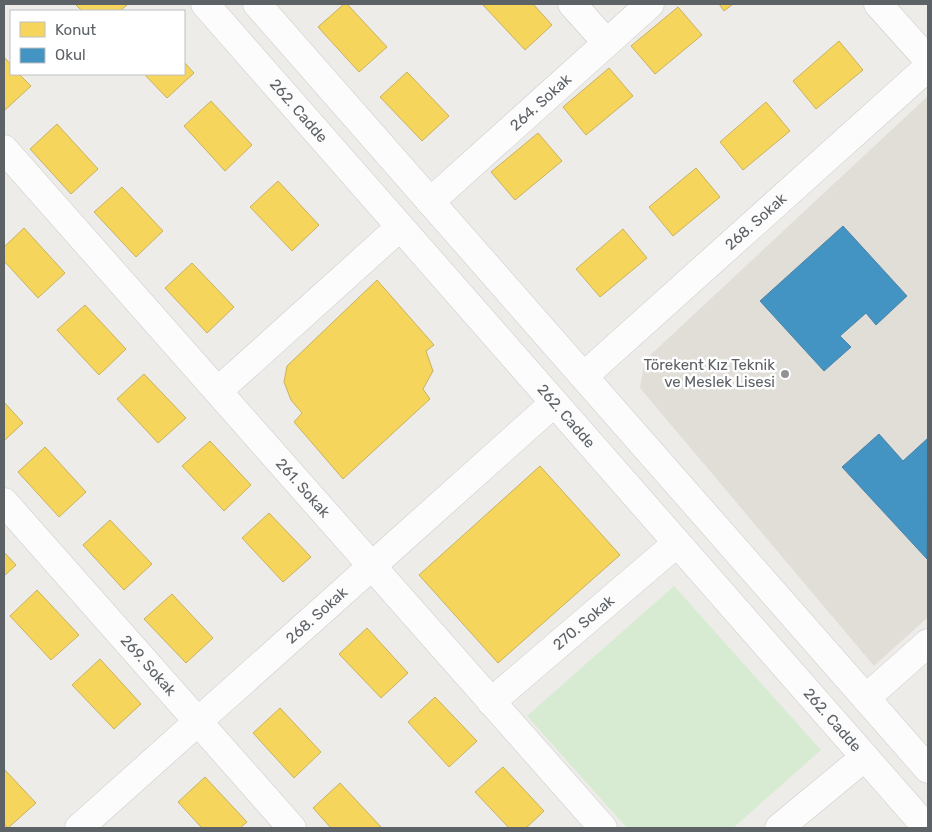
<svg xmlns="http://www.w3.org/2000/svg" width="932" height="832" viewBox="0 0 932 832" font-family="Rubik,sans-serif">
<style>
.education{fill:#e1ded8}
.green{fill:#d6ebd2}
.homes{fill:#f6d55c;stroke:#c8b25f}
.schools{fill:#4393c3;stroke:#4b84a7}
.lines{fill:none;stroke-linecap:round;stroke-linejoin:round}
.street-casing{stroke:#c9c9c9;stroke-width:29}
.secondary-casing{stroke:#cacaca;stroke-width:29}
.street{stroke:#fcfcfc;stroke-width:28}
.secondary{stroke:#fcfcfc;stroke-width:28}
.poi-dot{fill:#909294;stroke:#fff;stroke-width:2}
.labels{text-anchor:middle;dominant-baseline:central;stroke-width:5;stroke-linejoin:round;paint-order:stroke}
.street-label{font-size:15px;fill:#5d6267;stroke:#fff}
.poi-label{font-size:15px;fill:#5d6267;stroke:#fff;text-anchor:end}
</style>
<rect width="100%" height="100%" fill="#eeece8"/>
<path class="education" d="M928,96v521l-54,49 -234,-278 5,-28z"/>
<path class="green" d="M674,586l147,164 -88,78h-106l-100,-112z"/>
<path class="homes" d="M75,4h50l2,1 -7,6h-38z
M344,4h3l40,43 -28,25 -41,-45z
M485,4h48l19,21 -27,25 -42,-45z
M719,4h14l-9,7z
M678,7l24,28 -47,39 -24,-28z
M839,41l24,29 -47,39 -23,-28z
M4,57l7,8v9h8l12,12 -27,25z
M184,62l10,11 -27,25 -23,-24h40z
M609,68l24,28 -47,39 -23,-28z
M407,72l42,44 -27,25 -42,-44z
M211,101l41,44 -27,26 -41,-45z
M766,102l24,29 -47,39 -23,-28z
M57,124l41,45 -27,25 -41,-45z
M538,133l24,28 -47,39 -24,-28z
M696,168l24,29 -47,39 -24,-29z
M278,181l41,44 -27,26 -42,-44z
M122,187l41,44 -27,26 -42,-45z
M24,228l41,45 -27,25 -34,-37v-14z
M623,229l24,29 -47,39 -24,-28z
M192,263l42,44 -27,26 -42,-45z
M377,280l57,65 -8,6 7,20 -10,18 7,10 -87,80 -49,-57 8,-9 -11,-13 -7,-18 3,-16z
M85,305l41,44 -27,26 -42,-45z
M144,374l42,44 -28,25 -41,-44z
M4,402l19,21 -19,18z
M210,441l41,44 -27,26 -42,-45z
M45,447l41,45 -27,25 -41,-45z
M540,466l80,89 -122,108 -79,-88z
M269,513l42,44 -28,25 -41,-44z
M110,520l42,44 -28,26 -41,-45z
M4,552l12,13 -12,11z
M37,590l42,45 -28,25 -41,-44z
M172,594l41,44 -27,25 -42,-44z
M367,628l41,45 -27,25 -42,-44z
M100,659l41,45 -27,25 -42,-44z
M435,697l42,44 -28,26 -41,-45z
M280,708l41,44 -27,26 -41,-45z
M503,767l41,44 -18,17h-17l-34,-36z
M4,769l32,34 -28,25 -4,-4z
M205,777l42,45 -7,6h-38l-24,-26z
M340,783l42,45h-51l-18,-20z"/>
<path class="schools" d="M843,226l64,70 -31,29 -10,-12 -26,23 11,11 -27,24 -64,-70z
M879,434l24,27 25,-23 -1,121 -85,-92z"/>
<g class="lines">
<defs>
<g id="street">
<path d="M572,4l35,39"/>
<path d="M878,4l50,56"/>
<path id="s1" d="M4,149l599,679"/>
<path id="s2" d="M430,202l220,-198"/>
<path id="s3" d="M584,376l344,-309"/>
<path d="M218,391l182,-164"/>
<path id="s4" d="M4,502l288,326"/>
<path d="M866,698l62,-55"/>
<path id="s5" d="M491,702l186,-159"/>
<path id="s6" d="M79,828l475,-425"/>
<path d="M779,828l86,-71"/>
</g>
<g id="secondary">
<path id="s7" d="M205,4l722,824"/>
<path d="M257,4l671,765"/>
</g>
</defs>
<use href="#street" class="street-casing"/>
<use href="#secondary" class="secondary-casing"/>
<use href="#street" class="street"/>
<use href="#secondary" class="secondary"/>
</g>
<circle class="poi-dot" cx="785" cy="374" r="5"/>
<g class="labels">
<g class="street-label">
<text stroke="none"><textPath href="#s2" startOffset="149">264. Sokak</textPath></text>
<text stroke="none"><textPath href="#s7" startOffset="142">262. Cadde</textPath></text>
<text stroke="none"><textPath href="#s3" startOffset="231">268. Sokak</textPath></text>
<text stroke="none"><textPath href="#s7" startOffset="548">262. Cadde</textPath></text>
<text stroke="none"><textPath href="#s1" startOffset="452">261. Sokak</textPath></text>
<text stroke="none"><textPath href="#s6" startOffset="319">268. Sokak</textPath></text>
<text stroke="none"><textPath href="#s5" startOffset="122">270. Sokak</textPath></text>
<text stroke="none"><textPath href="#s4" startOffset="218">269. Sokak</textPath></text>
<text stroke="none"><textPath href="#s7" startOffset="952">262. Cadde</textPath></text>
</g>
<g class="poi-label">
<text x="775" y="365">Törekent Kız Teknik<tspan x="775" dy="17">ve Meslek Lisesi</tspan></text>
</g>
</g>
<rect width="932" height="832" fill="none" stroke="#5d6267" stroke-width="10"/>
<rect x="10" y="10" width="175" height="65" fill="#ffffff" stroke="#bec0c2"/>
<rect x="20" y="22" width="25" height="15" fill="#f6d55c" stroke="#bec0c2"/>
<text x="55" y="35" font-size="15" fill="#5d6267">Konut</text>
<rect x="20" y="48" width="25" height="15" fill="#4393c3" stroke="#bec0c2"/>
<text x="55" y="60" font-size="15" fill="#5d6267">Okul</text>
</svg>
